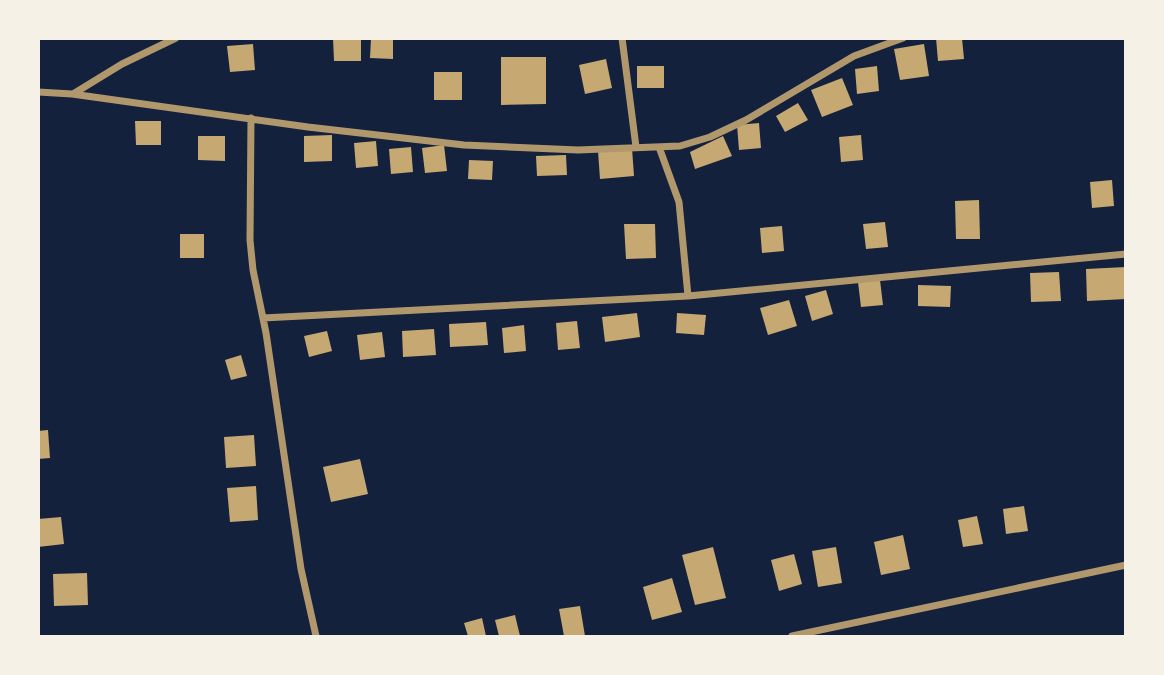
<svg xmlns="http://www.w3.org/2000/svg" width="1164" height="675" viewBox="0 0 1164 675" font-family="'DejaVu Sans',sans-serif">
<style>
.building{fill:#c6a872}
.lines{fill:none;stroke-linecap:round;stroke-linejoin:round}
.minor{stroke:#b1986c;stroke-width:7}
</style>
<rect width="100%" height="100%" fill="#14213d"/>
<path class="building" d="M333,38h28v23h-27z
M371,38h22v21l-23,-1z
M936,38h26l2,21 -26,2z
M253,44l2,26 -25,2 -3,-26z
M924,44l5,32 -29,4 -6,-31z
M501,57h45v47l-45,1z
M606,59l6,29 -27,6 -6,-29z
M637,66h27v22h-27z
M877,66l2,25 -22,3 -2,-25z
M434,72h28v28h-28z
M842,78l11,27 -31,12 -11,-27z
M798,103l10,17 -23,12 -9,-16z
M135,121h26v24h-25z
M759,123l2,25 -22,2 -2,-25z
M332,135v26l-28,1v-26z
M861,135l2,25 -22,2 -2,-25z
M198,136h27v25l-27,-1z
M723,136l9,20 -37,13 -5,-17z
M376,141l2,25 -22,2 -2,-25z
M444,145l3,26 -22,2 -3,-25z
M411,147l2,25 -22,2 -2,-25z
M632,148l2,28 -34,3 -2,-28z
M566,155l1,20 -30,1 -1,-20z
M469,160l24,1 -1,19 -24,-1z
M1112,180l2,26 -22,2 -2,-26z
M979,200l1,39h-24l-1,-38z
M885,222l3,25 -22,2 -3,-25z
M624,224h31l1,34 -30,1z
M782,226l2,25 -22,2 -2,-25z
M180,234h24v24h-24z
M1126,267v32l-39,2 -1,-32z
M1059,272l2,29 -30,1 -1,-29z
M880,280l3,25 -22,2 -3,-25z
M918,285l33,1 -1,21 -32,-1z
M826,290l7,24 -21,7 -7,-25z
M789,300l8,26 -29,9 -8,-27z
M637,313l3,24 -35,5 -3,-25z
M677,313l29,2 -2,20 -28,-2z
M577,321l3,27 -22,2 -2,-27z
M486,322l2,23 -38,2 -1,-23z
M524,325l2,26 -22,2 -2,-25z
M434,329l2,26 -33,2 -1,-26z
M327,331l5,20 -23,6 -5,-21z
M382,332l3,25 -25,3 -3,-25z
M241,355l6,21 -16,4 -6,-20z
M48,430l2,28 -12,1v-28z
M254,435l2,31 -30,2 -2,-31z
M360,459l8,35 -37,8 -8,-35z
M256,486l2,34 -28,2 -3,-34z
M1024,506l4,25 -22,3 -3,-25z
M977,516l6,28 -20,3 -5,-27z
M61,517l3,27 -26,3v-28z
M903,535l7,34 -29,6 -7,-33z
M713,547l13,51 -31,7 -13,-50z
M836,547l6,36 -24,4 -6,-36z
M794,554l8,30 -23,7 -8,-31z
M87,573l1,32 -34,1 -1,-32z
M672,578l10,34 -30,8 -9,-33z
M580,606l5,30h-21l-5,-27z
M515,615l5,21h-21l-4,-16z
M482,618l4,18h-18l-4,-13z"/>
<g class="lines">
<path class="minor" d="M622,38l14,109
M38,92l34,2 236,33 156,18 114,5 102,-4 30,-9 36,-17 108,-64 49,-18
M73,94l49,-30 54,-26
M251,118l-1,122 3,30 13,63 35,236 15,67
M659,147l20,55 9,94
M263,318l425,-22 438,-42
M792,636l334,-71"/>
</g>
<rect width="1164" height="675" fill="none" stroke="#f6f1e7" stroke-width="80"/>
</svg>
